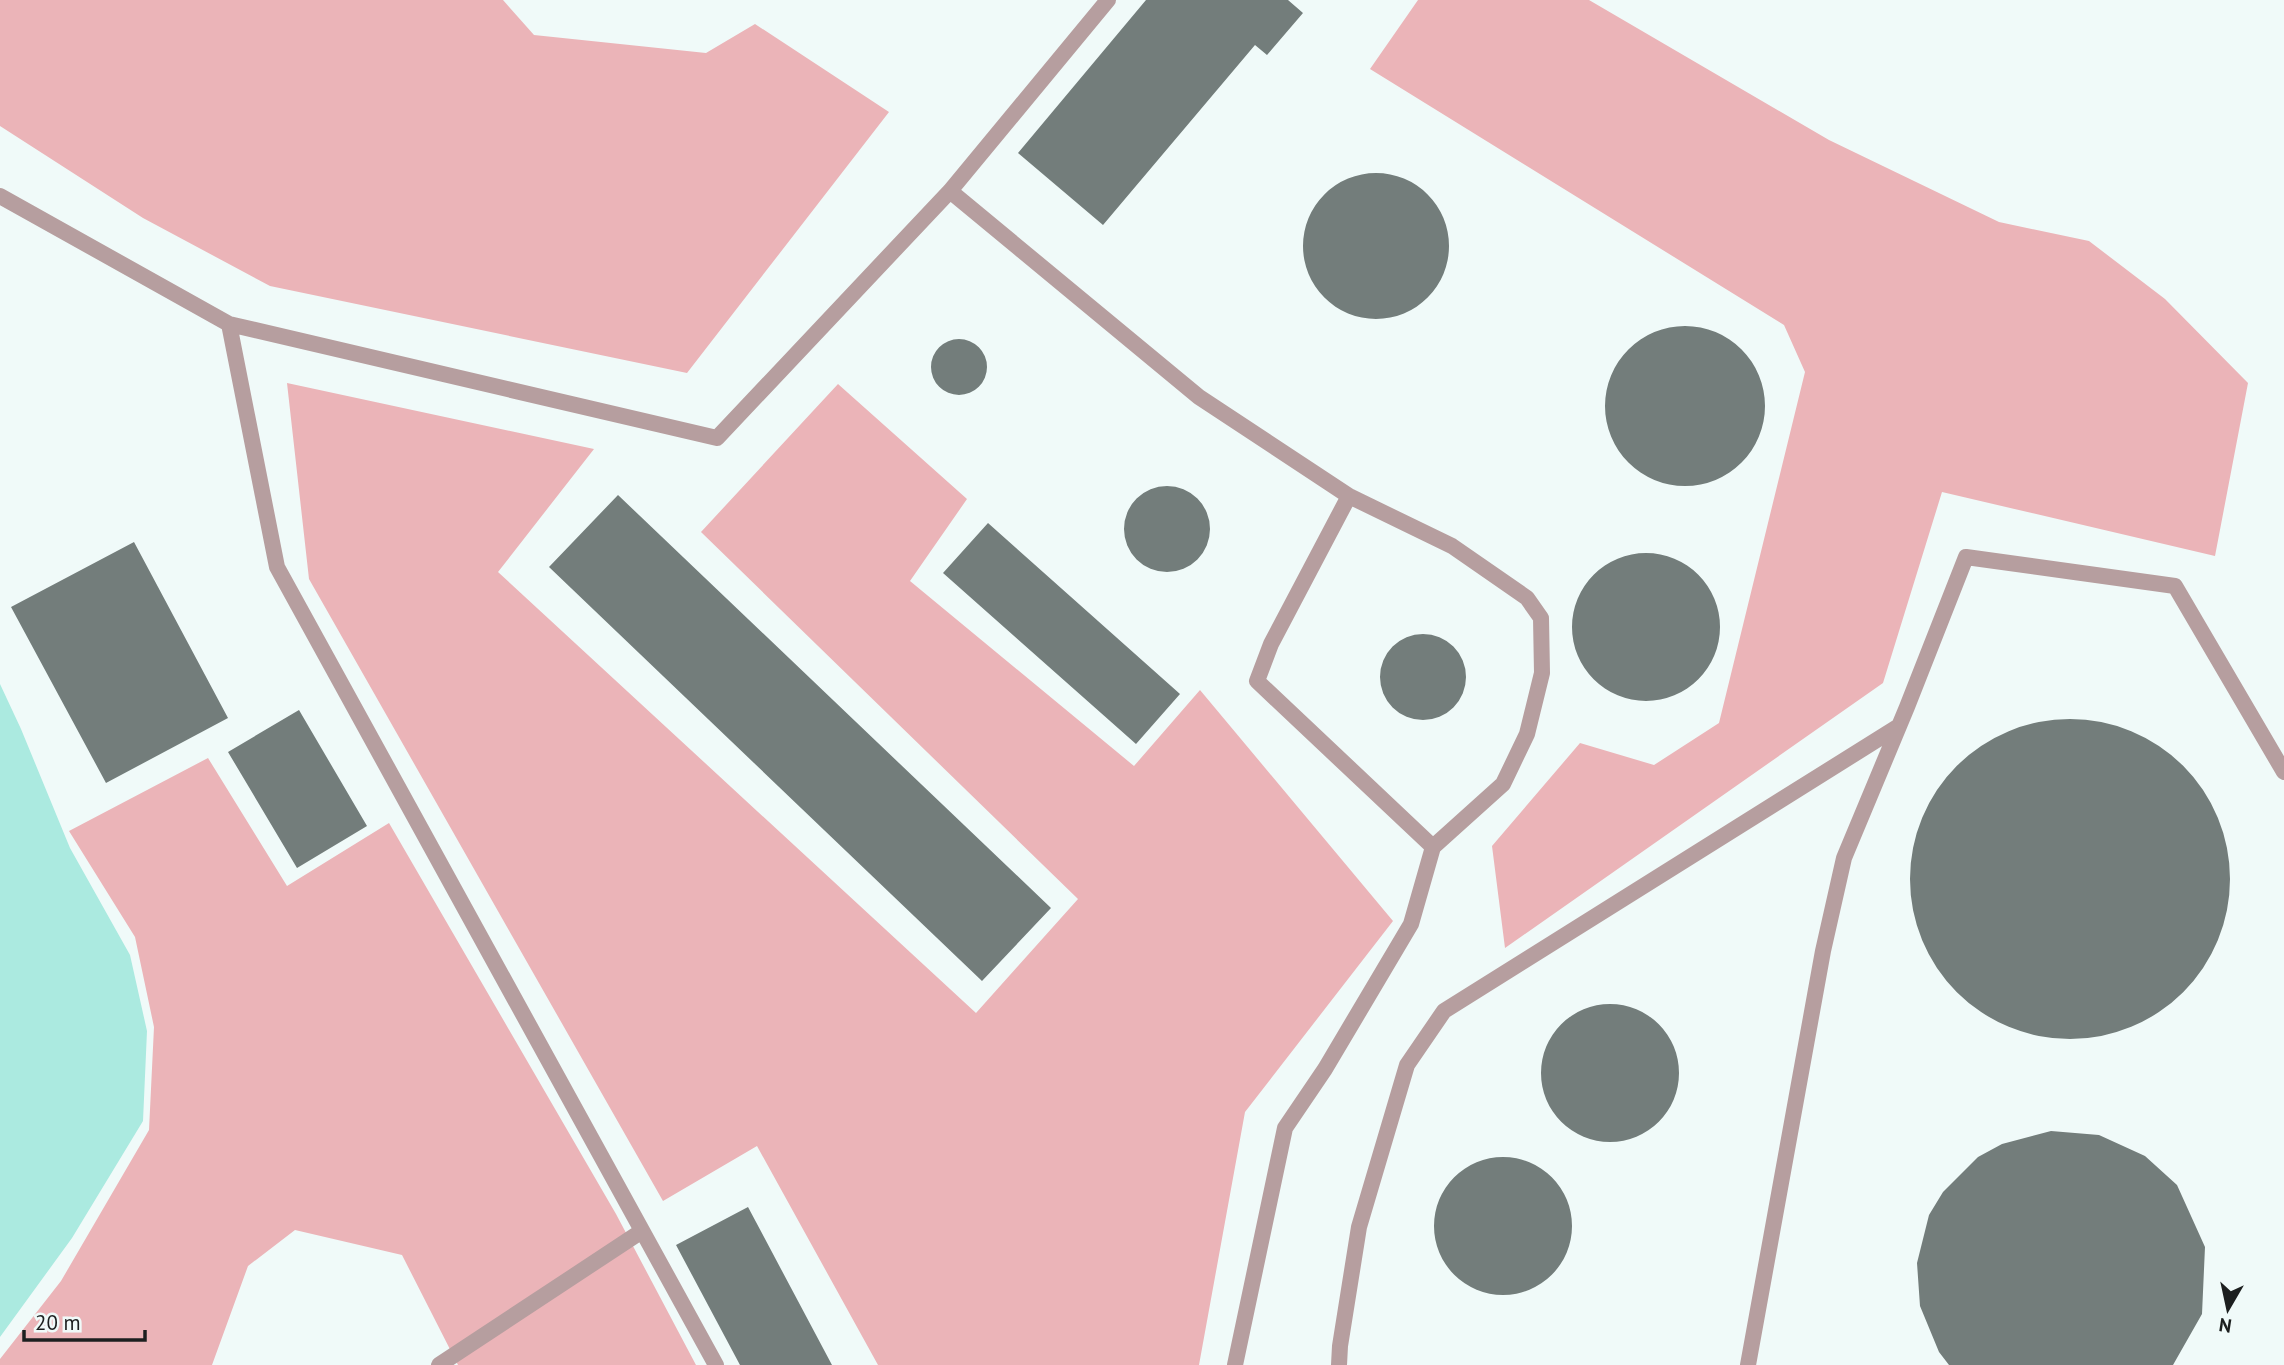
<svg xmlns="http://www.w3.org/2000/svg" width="2284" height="1365" viewBox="0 0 2284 1365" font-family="'PT Sans',sans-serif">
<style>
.forest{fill:#ebb4b8}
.water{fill:#abeae0}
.building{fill:#737d7b}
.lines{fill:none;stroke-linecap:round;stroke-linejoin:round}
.lane{stroke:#b69e9f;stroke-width:16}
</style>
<rect width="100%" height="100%" fill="#f0faf9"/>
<path class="forest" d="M0,0h503l31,35 172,18 49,-29 134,88 -202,261 -417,-87 -127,-68 -143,-92z
M1418,0h171l240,140 170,82 90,19 76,58 83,84 -33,173 -273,-64 -59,191 -378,265 -13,-102 88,-103 74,22 65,-42 86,-351 -21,-47 -414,-256z
M287,383l307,66 -96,123 478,441 102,-114 -377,-367 137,-148 129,115 -57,82 224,185 66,-76 193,231 -148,191 -46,253h-321l-121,-219 -94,55 -354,-622z
M208,758l79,128 102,-63 227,391 80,151h-238l-56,-110 -107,-25 -47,36 -36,99h-212v-6l61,-78 88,-151 5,-103 -19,-90 -66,-106z"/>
<path class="water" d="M0,684l21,45 49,119 60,107 17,76 -4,90 -71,117 -72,99z"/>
<path class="building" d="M1146,0h142l15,13 -36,42 -12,-10 -152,180 -85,-72z
M1303 246a73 73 0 1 1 146 0a73 73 0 1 1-146 0Z
M1605 406a80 80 0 1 1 160 0a80 80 0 1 1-160 0Z
M931 367a28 28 0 1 1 56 0a28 28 0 1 1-56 0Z
M1124 529a43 43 0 1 1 86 0a43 43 0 1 1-86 0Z
M618,495l433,413 -69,73 -433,-414z
M988,523l192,171 -44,50 -193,-171z
M134,542l94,176 -122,65 -95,-176z
M1572 627a74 74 0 1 1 148 0a74 74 0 1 1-148 0Z
M1380 677a43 43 0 1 1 86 0a43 43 0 1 1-86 0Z
M299,710l68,116 -70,42 -69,-116z
M1910 879a160 160 0 1 1 320 0a160 160 0 1 1-320 0Z
M1541 1073a69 69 0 1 1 138 0a69 69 0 1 1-138 0Z
M2051,1131l48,4 46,21 32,29 28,62 -3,67 -29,51h-224l-10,-13 -19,-46 -3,-43 12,-48 14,-23 35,-35 24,-13z
M1434 1226a69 69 0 1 1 138 0a69 69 0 1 1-138 0Z
M748,1207l84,158h-92l-64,-120z"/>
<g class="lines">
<path class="lane" d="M950,191l249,206 150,99 -78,148 -14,37 176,166 70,-63 24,-50 15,-61 -1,-55 -14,-20 -75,-52 -103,-50
M0,196l229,128 488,114 233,-247 158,-191
M229,324l48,243 439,798
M439,1365l203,-134
M1235,1365l50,-237 40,-59 86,-145 22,-77
M1339,1365l1,-19 19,-119 48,-162 37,-54 455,-285
M1748,1365l75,-414 21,-93 63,-151 59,-150 209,29 109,186"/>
</g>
<g transform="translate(2228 1309) rotate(189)" stroke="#f0faf9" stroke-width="5" paint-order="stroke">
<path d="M0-5L12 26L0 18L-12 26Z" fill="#1c1f1f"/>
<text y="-10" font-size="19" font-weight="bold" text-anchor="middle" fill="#1c1f1f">N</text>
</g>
<path d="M24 1330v10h121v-10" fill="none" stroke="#1c1f1f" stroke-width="3.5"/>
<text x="35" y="1330" font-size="21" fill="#1c1f1f" stroke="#f0faf9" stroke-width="5" paint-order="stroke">20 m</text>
</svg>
